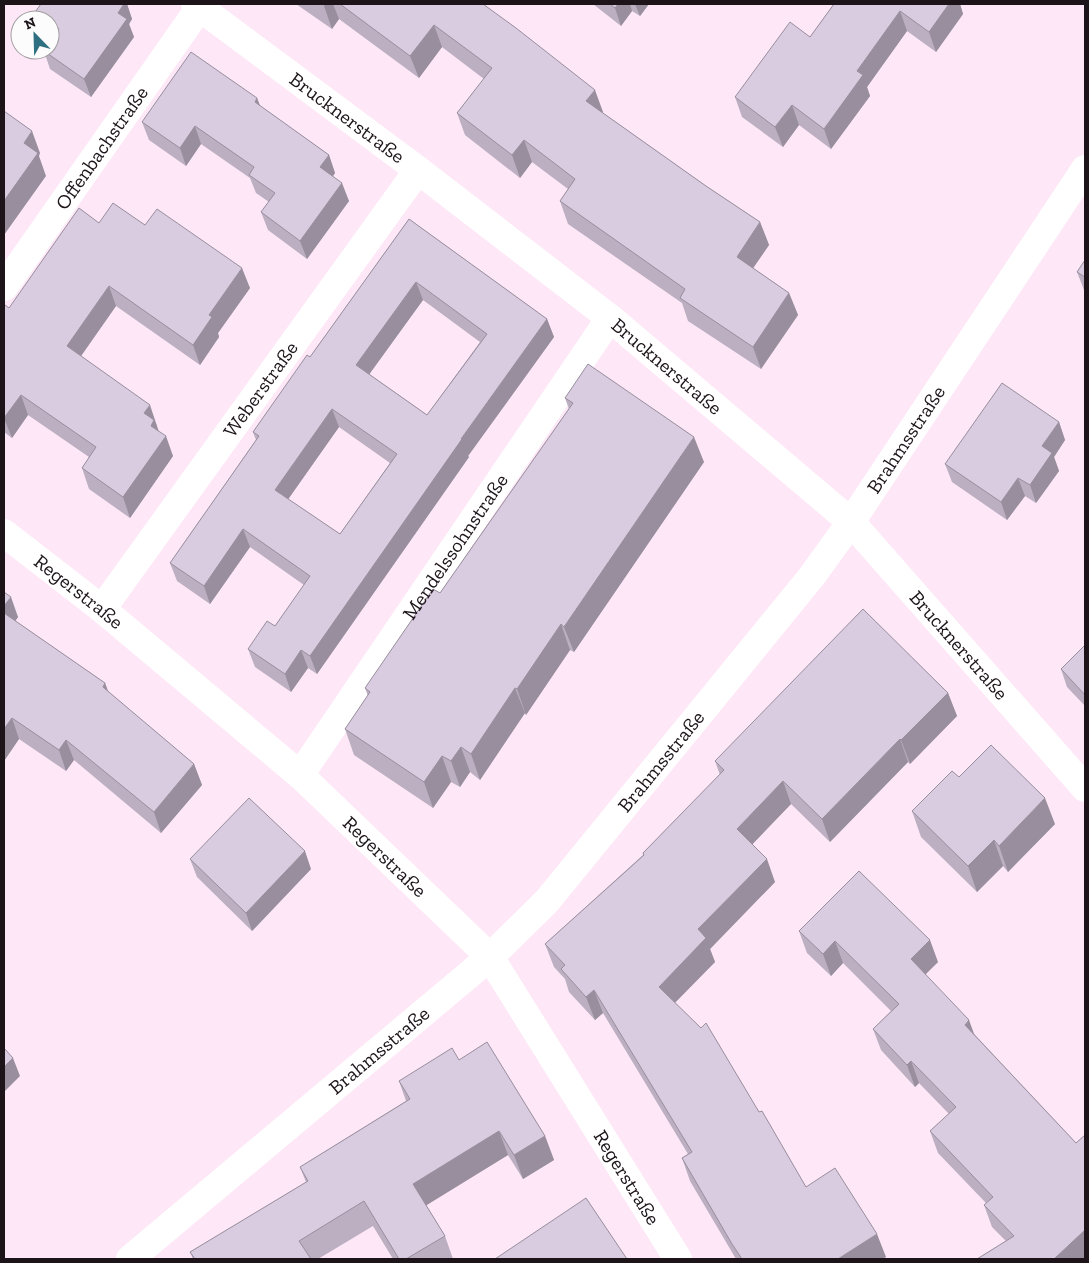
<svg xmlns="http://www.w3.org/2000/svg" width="1089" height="1263" viewBox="0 0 1089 1263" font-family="'Zilla Slab',serif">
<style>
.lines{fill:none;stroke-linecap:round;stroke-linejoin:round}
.street{stroke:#fff;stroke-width:28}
.wall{fill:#bbafc1;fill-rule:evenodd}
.shaded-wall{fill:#988e9d}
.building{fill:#d9cbe0;stroke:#988e9d;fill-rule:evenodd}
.labels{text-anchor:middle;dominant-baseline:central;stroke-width:5;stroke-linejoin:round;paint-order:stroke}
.street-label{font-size:20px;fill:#1c1419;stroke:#fcfcfc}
</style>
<rect width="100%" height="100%" fill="#fee7f6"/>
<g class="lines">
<g class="street">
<path id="s1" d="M195,4l223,166 192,148 241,204 234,266"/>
<path id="s2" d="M4,287l196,-280"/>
<path id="s3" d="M4,533l98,76 198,166 190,182 188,302"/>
<path id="s4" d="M102,609l316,-439"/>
<path id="s5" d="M300,775l310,-457"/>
<path id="s6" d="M130,1259l360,-302 57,-56 265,-325 39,-54 234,-353"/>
</g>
</g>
<path class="wall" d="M41,4h86l5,15 -3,5 5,13 -43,60 -41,-28 -6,-18 9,-14 -3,-2v-15h-11l-4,-8z
M296,4h187l120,108v1l103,73 54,36 9,23 -16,23 36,25 9,22 -37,54 -73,-48 -6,-18 -114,-79 -8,-23 8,-12 -36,-27 -12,16 -55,-43 -8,-22 27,-34 -42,-32 -23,31 -80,-59 -7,10z
M593,4h56l-9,12 -8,-5 -11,15z
M834,4h126l3,10 -27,38 -29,-21 -40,56 3,9 -39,53 -32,-24 -16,22 -41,-30 -7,-20 75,-60z
M257,98l3,8 69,49 6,18 -2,3 16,25 -42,58 -39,-29 -7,-18 8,-10 -13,-9 -6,-15 -49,-34 -15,22 -37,-26 -7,-18z
M409,219l138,100 7,18 -86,119 1,1 -152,217 -9,-6 -17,24 -36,-25 -7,-18 27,-23 29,-41 -54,-38 -40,57 -33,-23 -7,-18 86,-123 -3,-8 57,-75zM423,300l57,42 -53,73 -58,-41zM339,427l51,36 -50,71 -52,-35z
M99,223l46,2 105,63 -32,45 1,4 -19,28 -84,-59 -35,50 76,69 -1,1 2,5 15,25 -43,62 -41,-29 -7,-21 7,-11 -61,-42 -16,23 -8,-6v-125l5,1z
M1085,260v31l-1,-1 -7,-18z
M565,398l139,64 -130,190 -4,-2 -44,65 -1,-2 -45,67 -10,-8 -10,15 -9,-5 -18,26 -79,-53 -9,-26 23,-33 -3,-8 75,-95 129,-184z
M1059,422l6,18 -11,17 5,14 -23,32 -11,-7 -18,24 -55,-38 -7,-18z
M4,592l14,25 -3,4 90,62 3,9 86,72 8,21 -41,48 -87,-73 -8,11 -47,-32 -15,22z
M1085,645v61l-18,-19 -6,-18z
M948,693l9,23 -47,48 -2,-2 -78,80 -39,-38 -39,40 23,38 -65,67 5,13 -40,40 84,110 47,75 80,70 -4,2h-146l-46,-78 -8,-23 6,-4 -85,-141 -8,7 -26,-28 -4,-13 -11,-12 -9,-23 98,-89v-2l77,-78 -5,-14z
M912,811l143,13 -47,48 -5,-6 -26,26 -56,-55z
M190,859l121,10 -59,62 -55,-54z
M799,931l139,31 -13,12 50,61 101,108 9,-8v124h-108l29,-18 -14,-14 -8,-22 2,-2 -48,-50 -8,-22 19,-17 -30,-31 -4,4 -34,-37 -8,-21 18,-18 -48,-48 -12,13 -24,-23z
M459,1060l86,76 9,24 -31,19 -15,-24 -82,50 19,31 8,23h-60l-20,-33 -55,33h-125l-3,-7 116,-70 -6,-15 106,-66 -7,-20z"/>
<path class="shaded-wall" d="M124,4h3l5,15 -3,5 5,13 -43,60 -7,-18 34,-66z
M325,4h8l6,15 -7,10 -8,-23z
M618,4h12l2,7 -11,15 -6,-18z
M635,4h14l-9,12z
M949,4h11l3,10 -27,38 -7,-20z
M900,11l7,20 -40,56 3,9 -39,53 -7,-20 33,-58z
M434,25l8,22 -23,31 -9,-22z
M595,90l8,22 -9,12 -8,-23z
M257,98l7,18 -9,-14z
M792,105l7,20 -16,22 -8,-20z
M195,126l6,18 -15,22 -6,-18z
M32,131l8,22 -1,3 7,20 -42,59v-34l20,-58z
M524,140l8,22 -12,16 -8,-23z
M329,155l6,18 -8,12 -7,-18z
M342,183l7,18 -42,58 -7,-18z
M760,222l9,23 -24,35 -8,-23z
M242,268l8,20 -32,45 1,4 -19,28 -7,-20 16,-30z
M416,282l7,18 -60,83 -7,-18z
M109,286l7,20 -42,60 -7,-20z
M789,293l9,22 -37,54 -8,-22z
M547,319l7,18 -86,119 1,1 -152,217 -7,-18 151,-217z
M21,395l7,20 -16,23 -8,-20z
M150,405l12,36 -4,5 -14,-33z
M332,409l7,18 -57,81 -7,-18z
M1059,422l6,18 -11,17 5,14 -23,32 -6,-18 12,-39z
M166,436l7,20 -43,62 -7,-21z
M694,437l10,25 -130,190 -10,-25z
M1018,478l7,18 -18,24 -6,-18z
M243,529l7,18 -40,57 -6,-18z
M11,597l7,20 -10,15 -4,-12v-14z
M561,624l9,26 -44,65 -9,-26z
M301,650l7,18 -17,24 -6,-18z
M105,683l8,21 -10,-17z
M515,688l10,25 -45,67 -9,-26z
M948,693l9,23 -47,48 -9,-24z
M12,718l7,21 -15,22v-32z
M900,739l8,23 -78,80 -8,-23z
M66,740l8,20 -8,11 -7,-21z
M461,747l9,25 -10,15 -9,-26z
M442,756l9,26 -18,26 -9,-26z
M194,764l8,21 -41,48 -7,-21z
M783,781l8,23 -46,48 -8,-23z
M1045,798l10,26 -47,48 -9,-26z
M994,840l9,26 -26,26 -9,-26z
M305,851l6,18 -59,62 -6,-18z
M767,859l8,23 -65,67 5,13 -47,48 -9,-23 39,-58z
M930,940l8,22 -19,19 -8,-22z
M835,941l8,22 -12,13 -8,-22z
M594,990l9,23 -8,7 -9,-23z
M969,1020l8,22 -12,-17z
M13,1058l7,18 -16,16v-25z
M911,1061l8,22 -4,4 -8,-22z
M499,1131l9,24 -86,53 -9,-24z
M545,1136l9,24 -31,19 -9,-24z
M1085,1230v29h-31z
M877,1234l9,23 -4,2h-44z"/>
<path class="building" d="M41,4h83l-6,9 9,6 -43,60 -40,-28v-1h6v-8l9,-13 -9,-7v-2h-3l-12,-8z
M340,4h143l33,24 79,62 -9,11 120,85 54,36 -23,35 52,36 -36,54 -73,-49 5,-9 -125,-88 15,-22 -51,-39 -12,15 -55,-42 35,-45 -58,-43 -24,31z
M610,4h8l-3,4z
M834,4h115l-20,28 -29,-21 -43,60 6,4 -39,54 -32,-24 -17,22 -40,-30 55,-75 20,15z
M191,52l66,46 -2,4 74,53 -9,12 22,16 -42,58 -39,-29 14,-19 -26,-18 5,-8 -59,-41 -15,22 -38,-26z
M4,111l28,20 -8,12 14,10 -34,48z
M113,203l32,22 12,-16 85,59 -33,47 3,2 -19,28 -84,-59 -42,60 83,59 -6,8 10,7 -3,6 15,10 -43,61 -41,-29 14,-21 -75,-52 -17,23v-111l1,-2 4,3 70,-100 20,15z
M409,219l138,100 -86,120h1l-152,217 -9,-6 -16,24 -37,-25 19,-28 8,5 35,-50 -67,-47 -39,57 -34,-23 89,-127 -6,-4 54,-77 3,2zM416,282l71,52 -60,81 -71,-50zM332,409l65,45 -57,80 -65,-44z
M1085,260v17l-8,-5z
M588,364l106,73 -130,190 -3,-3 -44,65 -2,-1 -44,66 -10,-7 -10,14 -9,-5 -18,26 -79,-53 25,-37 -5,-4 68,-99 7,4 133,-190 -8,-5z
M1002,383l57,39 -17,24 10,7 -22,32 -12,-7 -17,24 -56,-38z
M4,592l7,5 -7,9z
M863,609l85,84 -47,47 -1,-1 -78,80 -39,-38 -46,48 30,30 -69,70 8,9 -47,49 42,41 5,-5 53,89 3,-1 44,76 29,-19 42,66 -39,25h-96l-10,-15 -50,-86 10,-6 -98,-162 -8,7 -25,-28 4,-4 -20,-21 99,-89 -1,-2 81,-83 -9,-9z
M4,613l101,70 -2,4 91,77 -40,48 -88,-72 -7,10 -47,-32 -8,11z
M1085,645v50l-24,-26z
M991,745l54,53 -46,48 -5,-6 -26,26 -56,-55 40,-40 7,6z
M249,798l56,53 -59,62 -56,-54z
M859,871l71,69 -19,19 58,61 -4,5 111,118 9,-8v95l-31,29h-77l37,-23 -30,-31 9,-8 -63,-66 26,-24 -45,-46 -4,4 -34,-36 26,-25 -64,-63 -12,13 -24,-23z
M487,1042l58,94 -31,19 -15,-24 -86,53 32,52 -39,23h-7l-35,-58 -65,40 12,18h-116l-5,-7 118,-71 -8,-14 110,-68 -11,-18 53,-33 7,12z
M4,1048l9,10 -9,9z
M586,1198l41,61h-132z"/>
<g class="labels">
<g class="street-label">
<text stroke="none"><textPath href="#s1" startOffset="190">Brucknerstraße</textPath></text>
<text stroke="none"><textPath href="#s2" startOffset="170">Offenbachstraße</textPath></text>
<text stroke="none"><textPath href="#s1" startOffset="595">Brucknerstraße</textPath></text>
<text stroke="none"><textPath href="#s4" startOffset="271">Weberstraße</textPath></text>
<text stroke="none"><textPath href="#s6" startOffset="1135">Brahmsstraße</textPath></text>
<text stroke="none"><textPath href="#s5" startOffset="276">Mendelssohnstraße</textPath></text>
<text stroke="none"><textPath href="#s3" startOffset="95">Regerstraße</textPath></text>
<text stroke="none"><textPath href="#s1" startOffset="1000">Brucknerstraße</textPath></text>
<text stroke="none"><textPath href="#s6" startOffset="730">Brahmsstraße</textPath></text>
<text stroke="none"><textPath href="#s3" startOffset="500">Regerstraße</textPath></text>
<text stroke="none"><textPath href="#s6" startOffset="325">Brahmsstraße</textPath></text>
<text stroke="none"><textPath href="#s3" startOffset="905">Regerstraße</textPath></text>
</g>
</g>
<rect width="1089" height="1263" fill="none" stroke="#1c1419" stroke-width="10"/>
<g transform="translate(35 35) rotate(337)"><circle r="24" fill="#fcfcfc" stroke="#a29fa1"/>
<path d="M0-4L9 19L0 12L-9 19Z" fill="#2e7082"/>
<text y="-8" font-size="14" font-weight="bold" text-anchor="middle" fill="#1c1419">N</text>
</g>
</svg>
